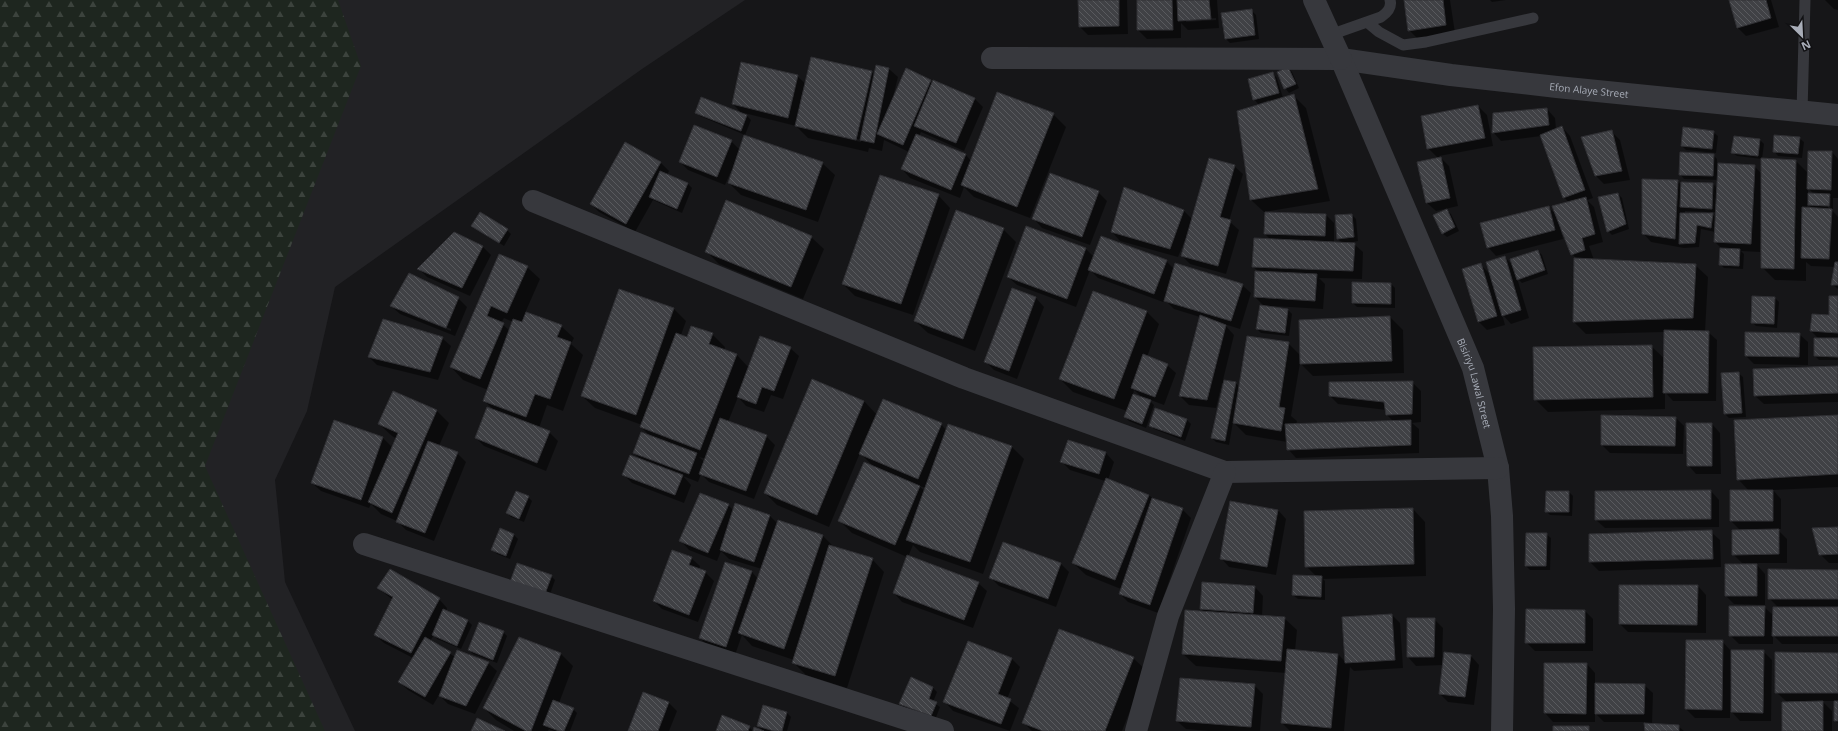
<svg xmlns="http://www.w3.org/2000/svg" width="1838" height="731" viewBox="0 0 1838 731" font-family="'Open Sans',sans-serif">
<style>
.built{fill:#222225}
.forest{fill:url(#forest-firs)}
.shadow{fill:#0007;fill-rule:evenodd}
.building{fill:url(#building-back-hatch);stroke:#303034}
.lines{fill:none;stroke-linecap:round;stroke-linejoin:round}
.service{stroke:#37383d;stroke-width:11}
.minor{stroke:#37383d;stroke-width:22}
.tertiary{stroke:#37383d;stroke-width:22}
.labels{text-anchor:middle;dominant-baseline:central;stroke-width:3;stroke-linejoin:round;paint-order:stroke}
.street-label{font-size:10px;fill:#a8adb8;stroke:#111113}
</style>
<defs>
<pattern id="forest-firs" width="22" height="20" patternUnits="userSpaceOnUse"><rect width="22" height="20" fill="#1e261f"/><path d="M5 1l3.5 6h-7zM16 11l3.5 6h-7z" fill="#3c433d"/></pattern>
<pattern id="building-back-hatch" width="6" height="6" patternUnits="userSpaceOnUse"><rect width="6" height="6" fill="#404145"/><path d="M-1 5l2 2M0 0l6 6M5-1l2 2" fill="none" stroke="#595a5e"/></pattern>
</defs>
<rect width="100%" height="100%" fill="#161618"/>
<path class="built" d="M0,0h745l-103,69 -307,218 -28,124 -32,69 10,102 70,149h-355z"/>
<path class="forest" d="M0,0h338l23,66 -156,400 120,265h-325z"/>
<path class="shadow" d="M1079,0h48l1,34 -40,1 -8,-8z
M1138,0h79l2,28 -31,2 -7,-7v15l-34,1 -9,-9zM1216,18v2l-30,2v-2z
M1405,0h45l5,33 -37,6 -9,-9z
M1490,0h16l-14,2z
M1730,0h41l8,27 -33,9 -8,-8z
M1825,0h13v10l-4,-1z
M1251,10l5,5 3,24 -29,4 -4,-4z
M877,66l12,3 9,8 -5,20 13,-27 27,13 41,15 9,9 -19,44 -43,-19 -2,4 47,19 5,6 82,-47 13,13 -36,91 -56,-21 -10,-10 -4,11 -50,-20 -8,-9 7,-17 -25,-12 -2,11 -13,-3 -1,4 -60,-14 -12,-12 -52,-13 7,7 -6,15 -45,-19 -4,-4 47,3 -10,-11 64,-28 9,8 65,-12 4,3zM809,128l52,12v2l-52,-12z
M1288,68l4,4 7,16 -10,5 -4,-5z
M1273,73l4,5 6,20 10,-3 13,13 24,93 -66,11 -13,-12 19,-98 -1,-2 -11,4 -4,-5z
M1478,106l9,9 6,31 -54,10 10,10 9,40 -22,5 -9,-8 11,-45 -10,-10z
M1547,109l8,9 1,11 6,-2 8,9 23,62 -6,2 7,7 9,35 -14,4 5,14 101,5 13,12 -3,55h3l9,8 -1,61h-43l-8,-9v17l-117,3 -13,-13 116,-53 14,13v-27l-79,2 -12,-12 3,-63 -5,-5 -10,-26h-2l3,11 -67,17 -8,-9 60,-40 9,8 12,-12 -5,-6 -23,-61 -40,5 -8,-9z
M1611,131l9,9 10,40 -26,4 -8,-8z
M1713,132l5,4 -2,17 -30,-3 -4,-4z
M1799,138l5,4 -2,16 -24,-2 -4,-5z
M1760,140l4,4 -2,15 -25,-3 -5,-4z
M731,141l9,9 82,13 13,12 -17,47 -77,-27 -12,-12 4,-11 -2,-1 -6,14 -37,-15 -8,-8z
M625,143l36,20 8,8 -2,4 21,9 4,4 -10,25 -29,-13 -18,32 -36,-20 -8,-8z
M1832,152l6,7v39h-5v11h-2l7,8v72l-6,-5 3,-17 -24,-1 -5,-4v19l-31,-1 -13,-13v-36h-1l-1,21 -19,-1 3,3 -1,15 -19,-1 -4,-4 1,-16 -6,-6v-10l-14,-3 -2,18 -15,1 -33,-6 -8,-9 35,-52 4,5v-3l31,1 5,5v-9l-34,-1 -4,-5 33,-19 4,4v5l37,2 8,8 34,-13 12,12zM1808,188l6,6h-6zM1829,198h2l-1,13h-2zM1807,203l6,6h-6zM1685,211l22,1v2h-22zM1710,212h6v6z
M1234,166l9,8 -14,47 10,9 -13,44 -36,-10 -8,-8 4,-15 -1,-1 -7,17 -58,-16 -8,-9 12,-43 60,22 8,8z
M1098,192l9,9 -17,44 -48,-17 -8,-9z
M1618,194l4,4 7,31 -17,6 -4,-4z
M938,195l12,13 -37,107 -58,-19 -12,-12z
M1446,210l5,4 8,17 -12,6 -5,-4z
M1266,213l60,2 8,8v20h8l-4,-4 14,-24 4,4 2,22 -10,2 6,1 9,8 -1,27 -43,-1 6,6 -2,25 -50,-3v2l15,2 4,4 -3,22 -28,-3 -4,-4 7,-23 -9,-9 1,-25h3l-6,-5 18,-27 -6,-6z
M473,226l34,4 4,4 -7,12z
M1027,227l59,22 8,8 72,4 8,8 68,16 9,8 -11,36 -16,-5 10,11 -11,45 12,3 5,4 48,-44 12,12v-34l90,-4 13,13 1,43 -91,3 -13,-13 -9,53 6,5 -1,4 97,-4 -6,-6 -1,-5 -48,-6 -8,-8 82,-14 9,9v31l-9,1 7,6v24l-123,5 -8,-9 -1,-7 -41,-7 -13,-13 -4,23 -13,-3 -4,-4 12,-55h-2l-6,25 -27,-3 -9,-9 20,-79 -26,-8 -10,-10 -1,3 -65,-24 -8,-8 -14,37 -59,-22 -9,-8z
M1003,229l13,13 -41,109 -47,-18 -13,-12z
M454,233l29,14 8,8 -21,41 -43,-19 -8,-8z
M811,237l13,12 -21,50 -84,-35 -13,-13z
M1538,251l4,4 6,19 -26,9 -5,-5 12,40 -18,6 -9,-10 3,11 -18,5 -8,-8 -16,-52 17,-6 11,11 14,-18 8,9z
M499,255l28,12 13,12 -15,34 36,13 13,12 -3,6 12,11 -20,56 -16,-6 -8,23 10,4 9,9 -12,30 -62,-25 -8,-8 18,-28 -10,-9 4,-11 -25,-10 -12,-13zM504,318l9,4 -3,9 -9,-8z
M1391,284l4,4v20l-38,-1 -4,-4z
M1838,297v63h-19l-4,-4 4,-17 -8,-8 18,-15z
M458,298l9,9 -12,29 -55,-22 -9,-8zM401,309l50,20v2l-50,-20z
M1036,298l8,9 -27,72 -23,-9 -9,-9z
M1775,298l4,4 -2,26 -21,-2 -4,-4z
M674,309l12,12 -5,14 7,3 24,-4 13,13 -1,3 13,5 12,13 41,-20 9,8 -16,43 -12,-4 -7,17 -18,-6 -8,-9 -10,25 38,14 9,9 -21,54 -45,-17 -8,-8 -3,8 -15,-6 8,9 -7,18 -52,-20 -8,-8 18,-14 -8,-8 17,-16 -10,-10 1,-2 -47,-17 -13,-12zM699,457l7,2 -1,3z
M1147,312l12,12 -12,33 20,8 9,8 -12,32 -16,-6 6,6 -8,23 -17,-7 -4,-4 2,-6 -54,-19 -13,-13zM1134,390l9,8 -10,-3z
M1799,334l9,8v23l-54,-1 -8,-8z
M442,338l9,8 -13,34 -61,-15 -8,-8z
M1838,367v35l-74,2 -9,-8z
M1738,373l5,4 3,40 -17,1 -4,-4z
M393,392l44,19 12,12 -10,23 18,7 9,9 -32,79 -28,-11 -9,-9 -16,-7 -10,-10 -2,4 -48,-17 -9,-8 22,-62 49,17 10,10 4,-9 -5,-3 -13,-12z
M864,401l13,14 64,9 5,6 65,16 13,13 -41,115 -63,-22 -7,-7 -5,12 70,26 9,8 -14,37 -71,-26 -8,-9 13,-36 -55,-24 -12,-12 34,-54 -14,-14 -31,74 -52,-22 -12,-12zM919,486l7,2 -1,3z
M1838,416v71l-65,3 8,9v30h-4l10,10v24h-45l-9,-9 8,-23 -10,-10 18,-30 -11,-12z
M1676,418l8,8 -1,28 -73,-1 -8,-8z
M1187,420l4,4 -6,17 -31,-12 -4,-4z
M1712,424l8,9 1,41h-25l-8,-9z
M1106,453l8,9 -6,18 41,15 4,4 29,10 9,9 -33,95 -30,-11 -8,-8 1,-5 -35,-14 -13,-12 32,-82 -35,-11 -9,-9z
M1711,491l8,9v27l-114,1 -9,-8z
M1569,492l4,4 -1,20 -22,-1 -4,-4z
M528,497l4,4 -8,21 -13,-5 -4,-4z
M728,505l6,6 35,4 9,9 45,12 12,12 37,11 12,13 -37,116 -41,-13 -13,-13 1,-2 -42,-14 -10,-11 -7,20 -27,-9 -8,-8 25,-75 27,9 6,7 4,-10 -33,-10 -8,-8 -4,10 -28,-11 -8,-9z
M1413,509l12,13 1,54 -103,3 2,2v19l-27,-1 -5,-4 24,-18 -11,-11z
M1278,510l8,9 -10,56 -47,-8 -8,-9z
M1838,528v35h-9l-9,-9z
M501,530l13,5 4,4 -8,20 -13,-5 -4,-4z
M1711,532l9,8 1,27 -122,4 -9,-9v-27z
M1546,534l5,4 -1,32h-20l-4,-4z
M691,558l9,8 -1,4 6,2 9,9 -16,41 -36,-13 -8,-8z
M1061,564l8,8 -13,35 -57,-21 -8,-8z
M1757,565l8,9v31l-31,-1 -8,-8z
M1838,571v73h-56l-9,-9v9h-34l-9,-9 34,-28 10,9 5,-8 -10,-10z
M551,576l4,4 -6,17 -33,-11z
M1698,586l8,9v38l-78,-1 -8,-8z
M1255,587l8,9 -1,20 22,2 13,12 -2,21 43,3 8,9 46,-48 8,8 3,45 -49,3 -4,-4 -6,64h-54l-8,-8 4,-50 -90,-7 -13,-12 21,-42 -3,-3z
M378,588l61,11 8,9 -1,4 22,9 4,4 -11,24 -24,-10 -3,-4 -4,6 25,16 33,6 9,8 -22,43 -27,-10 -9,-9 -6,10 -25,-15 -9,-8 14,-24 -29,-15 -9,-8 18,-35z
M1585,611l8,8v32h-58l-9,-9z
M1408,619h26l9,9 -1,35 29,-7 8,9 -5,40 -26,-3 -8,-8 4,-29 -28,1 -8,-9z
M503,632l4,4 -10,27 -24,-9 -4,-4z
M1687,641h35l9,10h32l9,9 -1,61h-31l-10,-11v8h-35l-9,-9z
M560,653l13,13 -14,37 14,6 4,4 -7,18h-16l-5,-2 -1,2h-34l-18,-11 -12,-12z
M1838,654v69l-3,-2v-20h-13l10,10v20h-49l4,-29 -11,-10z
M1011,658l9,9 -13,32 12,9 -9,23 -57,-20 -8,-9z
M1133,658l13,12 -24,61h-90l-8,-8z
M1545,664h42l8,9v11l49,1 9,8 -1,31 26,2 6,5h-38l-1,-9h-41l-9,-9v9h-42l-8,-9z
M911,679l22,9 4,4 -4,10 7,5 -5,13 -31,-12 -4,-5z
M1254,685l9,9 -3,37h-52l-22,-2 -9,-8z
M668,702l9,9 -8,20h-40z
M764,706l23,7 4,4 -4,14h-24l-5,-5z
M749,727l4,4h-36z"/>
<path class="building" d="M1078,0h41v26l-40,1z
M1137,0h35l1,30h-36z
M1177,0h32l2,19 -33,2z
M1404,0h39l3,25 -38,6z
M1729,0h37l5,18 -34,10z
M1252,9l3,26 -30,4 -4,-26z
M811,57l61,14 -16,69 -61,-14z
M741,62l57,13 -10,43 -56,-14z
M876,65l13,3 -15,75 -14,-3z
M1288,67l8,17 -12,5 -7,-17z
M906,68l25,12 -28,65 -26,-11z
M1273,72l6,21 -26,7 -5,-21z
M933,80l42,18 -19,45 -42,-17z
M997,92l57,21 -37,94 -56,-22z
M1294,94l24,95 -68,11 -13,-89z
M701,97l46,18 -6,16 -46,-18z
M1478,105l7,33 -58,11 -6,-33z
M1547,108l2,17 -57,8 1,-20z
M694,125l38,15 -15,37 -38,-15z
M1562,126l23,64 -22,8 -23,-63z
M1683,127l31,4 -2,18 -31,-3z
M1612,130l10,41 -27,5 -14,-39z
M916,134l50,20 -15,36 -50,-21z
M744,135l79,27 -17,48 -78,-27z
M1774,135l26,2 -2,17 -25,-2z
M1734,136l26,3 -2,17 -27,-3z
M625,142l36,20 -35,62 -36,-20z
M1808,151h24l-1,39 -24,-1z
M1680,152l34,2 -1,22 -34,-1z
M1441,157l9,41 -24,5 -9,-41z
M1209,158l26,7 -15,52 11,3 -13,46 -37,-10z
M1761,158l35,2 -2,109 -33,-1z
M1718,163l37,2 -4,79 -37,-2z
M660,171l28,12 -11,26 -28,-12z
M1050,173l49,18 -17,46 -50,-18z
M880,175l59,19 -38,110 -59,-20z
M1642,179l36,1 -3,59 -33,-5z
M1681,182l32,1 -1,26 -32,-2z
M1124,187l60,23 -14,39 -59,-17z
M1618,193l8,31 -19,8 -9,-35z
M1808,193l22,1 -1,12 -21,-1z
M1586,197l9,37 -13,4 3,12 -14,5 -19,-49z
M726,200l86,36 -21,51 -86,-35z
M1549,206l6,24 -68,18 -7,-25z
M1802,207l30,2 -3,50 -28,-1z
M1447,209l8,18 -13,7 -9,-19z
M956,210l48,18 -41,111 -49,-18z
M480,212l28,17 -9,14 -28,-17z
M1265,212l61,2 -1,22 -61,-2z
M1680,213h33l-2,15 -14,-3 -2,18 -16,1z
M1352,214l2,23 -17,2 -2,-24z
M1026,226l60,22 -19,51 -60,-22z
M454,232l29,14 -21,42 -45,-19z
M1101,236l66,24 -13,34 -66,-24z
M1254,238l101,5 -2,28 -101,-4z
M1720,248l20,1 -1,17 -20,-1z
M1538,250l7,20 -28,10 -7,-21z
M499,254l29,12 -21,47 -16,-7 -4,10 17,7 -24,56 -30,-12z
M1505,256l16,54 -19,6 -16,-54z
M1574,258l122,6 -3,54 -120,4z
M1835,262h3v23h-7z
M1175,263l68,21 -12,37 -67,-20z
M1481,263l16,53 -19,6 -16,-53z
M1255,271l62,3 -2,27 -61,-4z
M409,273l50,24 -13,31 -56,-22z
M1352,282l39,1v21l-39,-1z
M1012,288l24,9 -27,74 -25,-9z
M619,289l55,19 -38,107 -55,-19z
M1093,291l54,20 -33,88 -55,-20z
M1752,296l23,1 -1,27 -23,-1z
M1829,296h9v37l-28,-2 2,-17 17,1z
M1260,305l28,4 -3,24 -29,-4z
M526,312l36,13 -5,12 14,5 -21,57 -15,-5 -9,23 -43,-16 30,-82 9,3z
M1200,315l26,10 -19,75 -28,-4z
M1390,316l2,45 -92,3 -1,-44z
M383,319l60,18 -13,35 -62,-15z
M691,326l22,7 -4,11 28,10 -37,96 -60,-23 36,-94 11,4z
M1664,330l45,1 -1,62h-45z
M1745,332l55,1 -1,24 -54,-1z
M760,336l31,11 -17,44 -12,-4 -6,17 -19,-7z
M1247,336l42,6 -10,65 6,1 -4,23 -48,-8z
M1814,338h24v19l-24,-1z
M1652,345l1,52 -119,3 -1,-53z
M1143,354l25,10 -13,33 -24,-9z
M1838,366v27l-84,3 -1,-27z
M1739,372l3,41 -18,1 -3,-41z
M812,379l52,22 -47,114 -53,-22z
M1224,380l12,2 -11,59 -14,-3z
M1413,381l-1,33 -26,1 -2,-13 -55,-6v-14z
M393,391l44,19 -45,103 -24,-11 30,-69 -20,-9z
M1133,394l18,6 -9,24 -18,-7z
M883,399l59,24 -24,56 -59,-25z
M487,407l63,24 -13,32 -62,-25z
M1155,408l32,11 -6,18 -32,-11z
M1601,415l75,2 -1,29 -74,-1z
M1838,415v59l-101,6 -3,-60z
M720,418l47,17 -21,56 -47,-17z
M334,420l49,17 -22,63 -50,-17z
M1411,420v25l-124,5 -2,-26z
M1686,423h26v43h-25z
M948,424l64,22 -42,116 -64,-22z
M641,432l56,21 -8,21 -56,-21z
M1068,440l38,12 -7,22 -39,-12z
M428,441l30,11 -33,81 -29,-11z
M630,455l53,20 -8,20 -53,-20z
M864,462l56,24 -25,59 -57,-24z
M1106,478l43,17 -34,85 -43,-17z
M1711,490v29l-116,1v-29z
M1730,490h43v31h-43z
M516,491l13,5 -10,23 -13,-6z
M1546,491h23v21h-24z
M700,493l29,11 -21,49 -29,-12z
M1152,498l31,10 -33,97 -31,-11z
M1230,501l48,9 -11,57 -47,-8z
M735,503l35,12 -16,47 -34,-12z
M1413,508l1,56 -109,3 -1,-56z
M778,520l45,15 -39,114 -46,-16z
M1838,527v27l-19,1 -7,-27z
M500,528l14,6 -8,22 -15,-6z
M1779,529v25l-47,1v-25z
M1712,530l1,29 -124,3v-28z
M1526,533h21l-1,33h-21z
M1003,542l58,21 -13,36 -59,-21z
M829,545l44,13 -38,118 -43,-13z
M672,550l20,7 -3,8 17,6 -17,44 -36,-14z
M907,555l72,27 -15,38 -71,-27z
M725,562l27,9 -26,76 -27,-9z
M517,563l35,12 -7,19 -35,-12z
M1725,564h32v32h-32z
M390,569l50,29 -29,55 -37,-18 19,-38 -16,-9z
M1768,569l70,1v29h-70z
M1293,575l29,1 -1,21 -29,-2z
M1202,582l53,4 -2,27 -53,-4z
M1619,585h79l-1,40 -78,-1z
M1729,606h36l-1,30h-35z
M1773,607h65v29h-66z
M443,609l25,11 -11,26 -25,-11z
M1526,609l59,1v33h-60z
M1185,610l100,7 -4,44 -99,-7z
M1392,614l3,46 -50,3 -3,-46z
M1407,618h28l-1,39h-27z
M479,622l25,9 -11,29 -25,-10z
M1059,629l75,28 -29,74h-62l-21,-8z
M425,637l26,15 -26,45 -27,-15z
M519,637l42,16 -30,78h-5l-43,-23z
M1686,640h37l-1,70 -37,-1z
M968,641l44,17 -14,36 13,5 -10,25 -58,-22z
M1287,649l51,5 -7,74 -50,-5z
M457,650l32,12 -23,44 -27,-10z
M1731,650h33l-1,63 -32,-1z
M1444,652l27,3 -6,42 -26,-3z
M1775,652l63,1v40h-63z
M1544,663h43l-1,51 -42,-1z
M911,677l22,10 -4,12 8,3 -6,14 -32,-12z
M1180,678l75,6 -4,43 -75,-6z
M1595,683l50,1 -1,30h-49z
M643,692l26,10 -11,29h-30z
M553,700l21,8 -10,23h-5l-16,-6z
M1823,701v30h-41v-29z
M1834,701h4v20h-4z
M763,705l24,7 -5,19h-8l-17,-5z
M722,715l28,11 -2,5h-32z
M477,718l28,13h-34z
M1644,723l35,2v6h-34z
M1553,726h36v5h-36z
M754,727l10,4h-11z"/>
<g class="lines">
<path class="service" d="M1367,22l12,10 24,13 23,-3 107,-24
M1330,35l51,-18c6,-4 11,-10 9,-17
M1802,112l3,-112"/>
<g class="minor">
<path id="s1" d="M992,58l349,1 110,16 106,12 281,28"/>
<path id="s2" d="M1341,59l132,309 25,100 4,48 2,93 -2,122"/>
<path d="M533,201l431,177 261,94 273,-4"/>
<path d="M364,544l579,187"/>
<path d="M1136,731l32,-115 57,-144"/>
</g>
<path class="tertiary" d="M1314,0l27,59"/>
</g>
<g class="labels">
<g class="street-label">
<text stroke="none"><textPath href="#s1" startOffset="599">Efon Alaye Street</textPath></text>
<text stroke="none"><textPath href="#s2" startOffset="351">Bisiriyu Lawal Street</textPath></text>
</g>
</g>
<g transform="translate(1802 36) rotate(156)" stroke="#111113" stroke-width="3" paint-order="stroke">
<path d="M0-3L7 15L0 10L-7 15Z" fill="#a8adb8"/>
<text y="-6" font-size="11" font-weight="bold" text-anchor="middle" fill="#a8adb8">N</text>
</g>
</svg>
